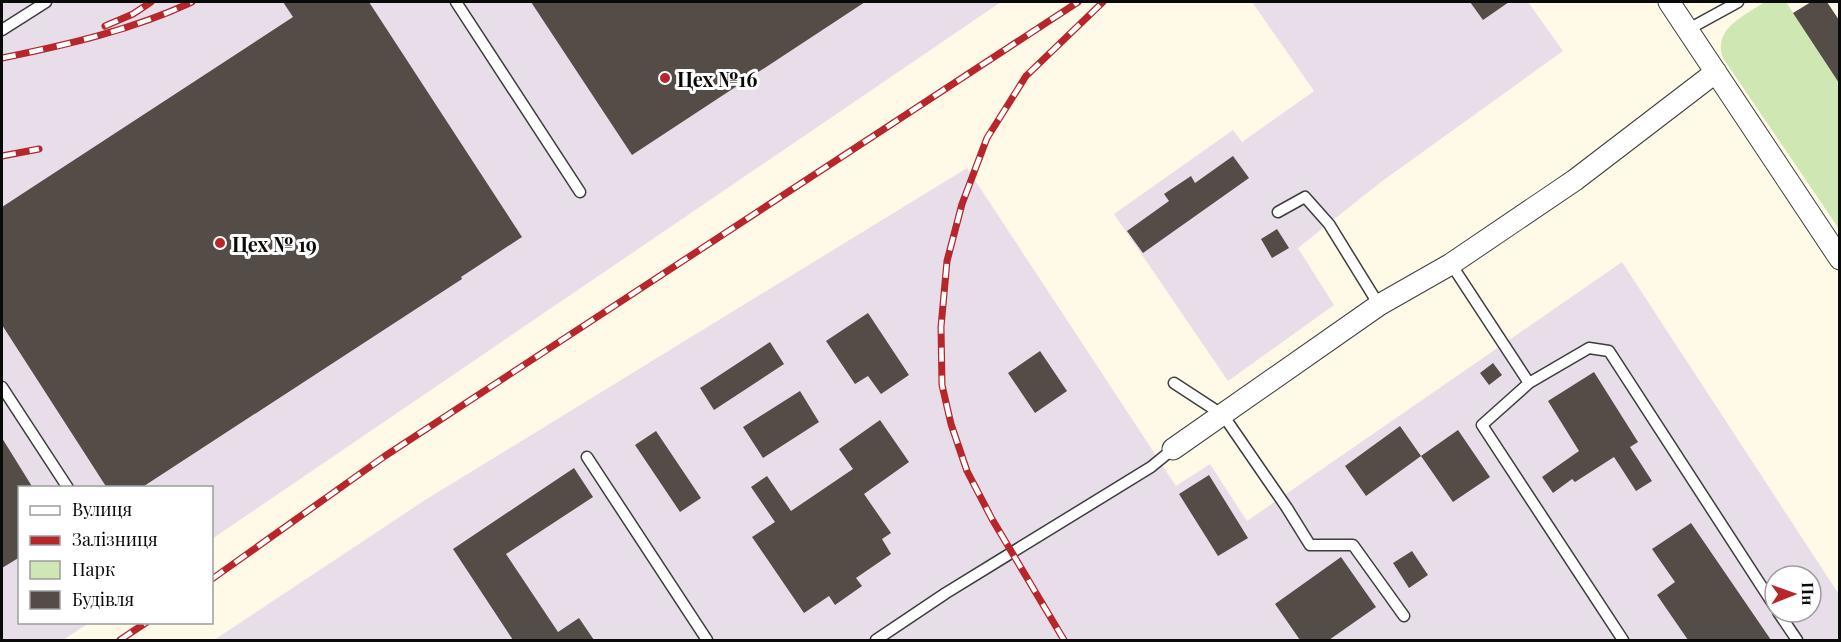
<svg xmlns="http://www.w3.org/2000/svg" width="1841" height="642" viewBox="0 0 1841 642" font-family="'Playfair Display',serif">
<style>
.industrial{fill:#e8deea;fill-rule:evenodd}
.green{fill:#cee7b3}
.building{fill:#534c47}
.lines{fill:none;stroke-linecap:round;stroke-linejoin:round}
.lane-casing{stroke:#3d3d3d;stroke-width:13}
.street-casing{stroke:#3d3d3d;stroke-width:23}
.lane{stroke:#fff;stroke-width:10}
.street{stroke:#fff;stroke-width:21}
.rail-casing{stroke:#b7262b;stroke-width:7}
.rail{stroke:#fff;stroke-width:4.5;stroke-dasharray:14;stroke-linecap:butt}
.poi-dot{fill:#b7262b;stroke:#fff;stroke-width:2}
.labels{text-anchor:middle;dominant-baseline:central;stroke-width:6;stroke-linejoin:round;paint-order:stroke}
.poi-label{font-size:20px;font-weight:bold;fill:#0a0a0a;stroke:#fff;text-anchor:start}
</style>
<rect width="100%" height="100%" fill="#fffae8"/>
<path class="industrial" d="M2,2h999l-789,537v-51h-192v134l69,1 -26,17h-61z
M1252,2h276l35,49 -182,131 -83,66 36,57 -106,76 -114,-167 119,-84 9,12 72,-51z
M967,168l209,318 34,-22 37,57 375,-259 218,334 -1,44h-1625l211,-140zM1775,576h36v36h-36z"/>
<path class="green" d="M1765,2h21l53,81v146l-116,-171c-11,-29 22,-43 42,-56z"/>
<path class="building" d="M283,2h86l153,235 -61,40 1,2 -321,209h-34l-105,-163v-118l291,-190z
M531,2h334l-233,153z
M1470,2h39l-26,18z
M1811,2h16l12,18v63l-46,-70z
M1233,156l16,22 -106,75 -16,-22 42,-30 -5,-7 27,-18 4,7z
M1277,229l12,19 -17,10 -11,-19z
M868,313l41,62 -28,19 -13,-18 -13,8 -29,-43z
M770,342l14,22 -70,46 -14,-22z
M1040,351l27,40 -32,22 -27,-40z
M1493,363l9,12 -13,10 -9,-12z
M1594,372l44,70 -8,5 22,34 -16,10 -22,-34 -39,25 -3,-3 -19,14 -11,-16 37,-26 -31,-50z
M800,391l19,31 -56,36 -20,-31z
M880,420l29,42 -45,32 27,39 -9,6 9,15 -35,24 6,8 -27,19 -6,-9 -25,17 -52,-76 23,-15 -24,-35 16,-11 24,35 62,-42 -14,-20z
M1400,426l21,30 -55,40 -21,-30z
M1458,430l32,47 -37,25 -32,-46z
M656,431l45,67 -21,14 -45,-67z
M2,438l31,50h-13v69l-18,11z
M574,468l19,29 -87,57 52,78 21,-14 15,22h-81l-60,-91z
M1209,475l39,63 -30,18 -39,-62z
M1691,523l80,117h-83l-31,-45 18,-13 -23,-33z
M1412,551l16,24 -19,13 -16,-25z
M1341,557l35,50 -47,33h-29l-25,-36z"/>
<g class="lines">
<defs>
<path id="lane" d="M456,2l124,190
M2,30l44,-28
M1687,30l51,-28
M1278,212l27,-15 24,27 50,81
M1451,264l78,119 -47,42 141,215
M1174,383l49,32 64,93 23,37h43l51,71
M1529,383l60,-35 20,3 166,256
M2,387l66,101
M587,457l120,183
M1778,612l19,28
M876,640l70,-47 205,-126 22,-18"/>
<path id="street" d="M1669,2l171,257
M1173,449l206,-144 72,-41 124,-84 141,-108"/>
</defs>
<use href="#lane" class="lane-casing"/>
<use href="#street" class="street-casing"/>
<use href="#lane" class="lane"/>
<use href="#street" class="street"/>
<defs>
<path id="rail" d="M105,26l28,-12 18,-12
M2,58c64,-13 130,-28 190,-56
M2,156l37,-7
M212,579l173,-123 693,-454
M120,640l27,-18
M1064,640l-72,-121 -25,-48 -16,-47 -9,-39 -1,-58 6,-66 15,-57 25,-66 39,-62 77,-74"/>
</defs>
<use href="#rail" class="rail-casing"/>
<use href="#rail" class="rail"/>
</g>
<g class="poi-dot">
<circle cx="665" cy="78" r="6"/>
<circle cx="220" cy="243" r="6"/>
</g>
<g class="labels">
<g class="poi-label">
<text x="677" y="78">Цех №16</text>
<text x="232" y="243">Цех № 19</text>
</g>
</g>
<rect width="1841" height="642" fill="none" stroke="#0a0a0a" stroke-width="6"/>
<rect x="18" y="486" width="195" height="138" fill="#ffffff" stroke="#9d9d9d" stroke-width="1.5"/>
<rect x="30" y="506" width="30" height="9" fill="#ffffff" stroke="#9d9d9d" stroke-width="1.5"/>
<text x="72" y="516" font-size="18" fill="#0a0a0a">Вулиця</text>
<rect x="30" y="536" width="30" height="9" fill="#b7262b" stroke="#9d9d9d" stroke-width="1.5"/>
<text x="72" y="546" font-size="18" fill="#0a0a0a">Залізниця</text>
<rect x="30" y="561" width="30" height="18" fill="#cee7b3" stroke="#9d9d9d" stroke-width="1.5"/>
<text x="72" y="576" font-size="18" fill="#0a0a0a">Парк</text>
<rect x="30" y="591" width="30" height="18" fill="#534c47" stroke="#9d9d9d" stroke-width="1.5"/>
<text x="72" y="606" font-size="18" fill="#0a0a0a">Будівля</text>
<g transform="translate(1793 594) rotate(89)"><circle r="28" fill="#ffffff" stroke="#9d9d9d" stroke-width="1.5"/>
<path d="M0-4.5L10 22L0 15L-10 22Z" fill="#b7262b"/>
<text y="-9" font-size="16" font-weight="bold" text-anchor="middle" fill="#0a0a0a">Пн</text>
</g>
</svg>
